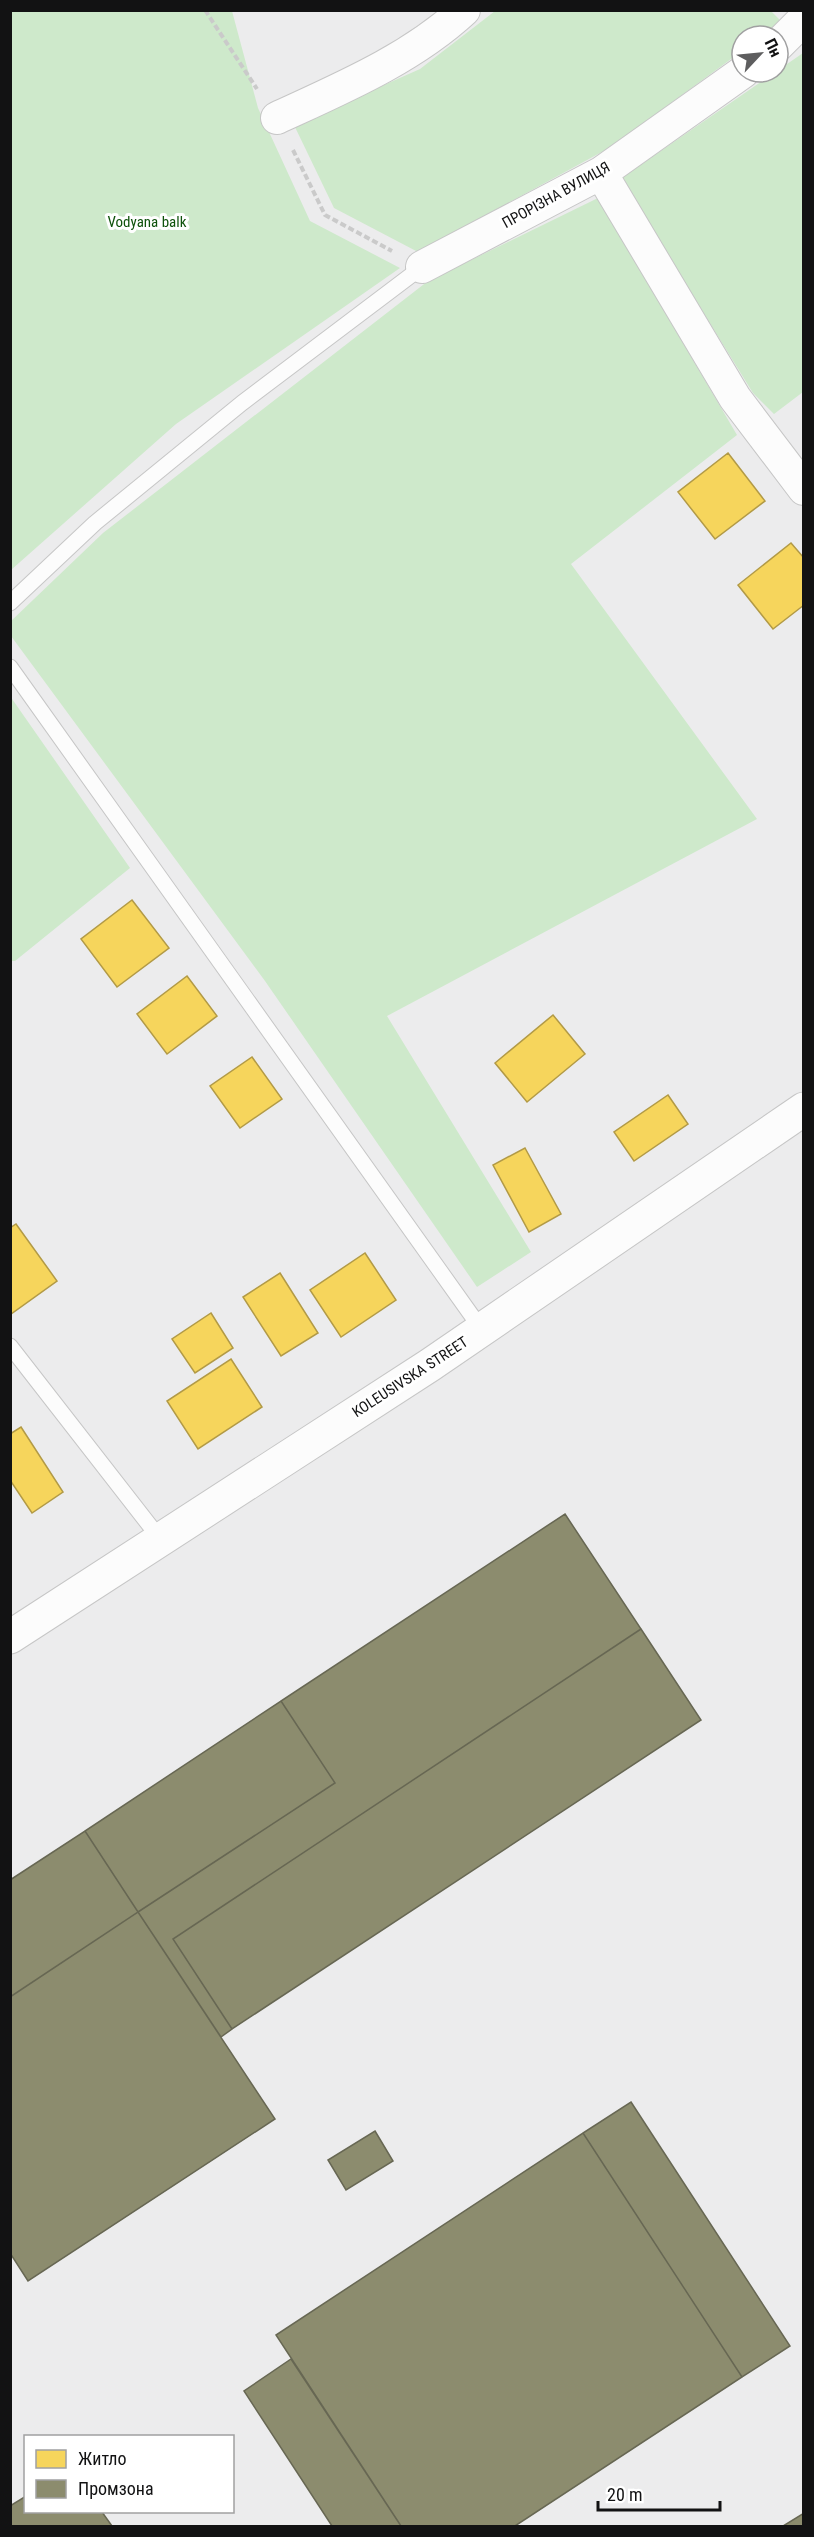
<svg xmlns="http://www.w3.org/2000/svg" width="814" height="2537" viewBox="0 0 814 2537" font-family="'Roboto Condensed',sans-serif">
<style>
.green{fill:#cee9cb}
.homes{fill:#f6d55c;stroke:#b29a46;stroke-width:1.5}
.industry{fill:#8c8c6e;stroke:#676753;stroke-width:1.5}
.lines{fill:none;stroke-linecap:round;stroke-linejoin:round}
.service-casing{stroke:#c6c6c6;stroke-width:17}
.minor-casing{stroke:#c6c6c6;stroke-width:34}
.tertiary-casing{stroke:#c6c6c6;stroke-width:35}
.path{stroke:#cacaca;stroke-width:4;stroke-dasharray:6 3;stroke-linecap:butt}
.service{stroke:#fcfcfc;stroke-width:15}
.minor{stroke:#fcfcfc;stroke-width:32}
.tertiary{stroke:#fcfcfc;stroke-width:33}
.labels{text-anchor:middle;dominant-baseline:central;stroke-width:6;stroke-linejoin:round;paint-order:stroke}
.street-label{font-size:15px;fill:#121213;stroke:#fff}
.park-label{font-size:15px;fill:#0e520b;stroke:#fff}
</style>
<rect width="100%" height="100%" fill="#ececed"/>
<path class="green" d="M770,10l12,12 -19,14h-21v15l-131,96 -193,105 -84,-44 -40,-83 126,-56 75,-58z
M11,11h221l26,97 52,113 90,47 -224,156 -165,146z
M803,53v339l-29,22 -21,-21 -110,-178 -20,-38z
M598,198l139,237 -166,129 186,255 -370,197 144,236 -54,35 -212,-306 -254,-345 -1,-14 93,-89 325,-252z
M10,696l120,172 -115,93h-5z"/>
<path class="homes" d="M728,453l37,48 -50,38 -37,-47z
M791,543l13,15v47l-31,24 -35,-44z
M132,900l37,48 -52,39 -36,-48z
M187,976l30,40 -50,38 -30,-40z
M553,1015l32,39 -58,48 -32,-39z
M252,1057l30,42 -42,29 -30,-42z
M668,1095l20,29 -54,37 -20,-29z
M525,1148l36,66 -32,18 -36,-67z
M16,1224l41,57 -46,33 -1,-86z
M365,1253l31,47 -55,37 -31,-47z
M280,1273l38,60 -37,23 -38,-59z
M211,1313l22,35 -38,25 -23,-34z
M231,1359l31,48 -64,42 -31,-48z
M21,1427l42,65 -31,21 -22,-33v-46z"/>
<path class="industry" d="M565,1514l76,115 -468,310 59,90 -11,8 -83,-125 197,-129 -54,-82z
M641,1629l60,91 -469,309 -59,-90z
M281,1701l54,82 -197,129 -53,-81z
M85,1831l53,81 -128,85v-117z
M138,1912l137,207 -247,162 -18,-28v-256z
M631,2102l159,244 -48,31 -159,-244z
M375,2131l18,30 -47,29 -18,-30z
M583,2133l159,244 -227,149h-114l-125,-191z
M291,2359l110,167h-69l-88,-135z
M26,2496v16h76l10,14h-102v-20z
M804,2513v13h-21z"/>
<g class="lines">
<defs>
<path id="service" d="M10,603l85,-80 147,-120 180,-136
M10,667l472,663
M10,1346l151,194"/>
<path id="minor" d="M778,45l26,-26
M277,118c65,-30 134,-59 187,-108
M601,173l134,225 69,91
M422,267l179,-94 142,-101"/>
<path id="tertiary" d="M10,1637l420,-272 374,-256"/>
</defs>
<use href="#service" class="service-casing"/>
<use href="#minor" class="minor-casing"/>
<use href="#tertiary" class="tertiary-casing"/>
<path class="path" d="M205,10l52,79
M293,150l32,65 67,36"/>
<use href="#service" class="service"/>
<use href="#minor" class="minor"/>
<use href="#tertiary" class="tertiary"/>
</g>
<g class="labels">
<g class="street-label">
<text transform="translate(556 195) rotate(-29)">ПРОРІЗНА ВУЛИЦЯ</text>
<text transform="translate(410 1377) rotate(-33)">KOLEUSIVSKA STREET</text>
</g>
<g class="park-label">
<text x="147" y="222">Vodyana balk</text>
</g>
</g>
<rect width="814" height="2537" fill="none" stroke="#121213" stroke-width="24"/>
<rect x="24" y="2435" width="210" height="78" fill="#ffffff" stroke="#a0a0a1" stroke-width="1.5"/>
<rect x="36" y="2450" width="30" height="18" fill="#f6d55c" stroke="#a0a0a1" stroke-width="1.5"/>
<text x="78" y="2465" font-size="18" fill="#121213">Житло</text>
<rect x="36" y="2480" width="30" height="18" fill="#8c8c6e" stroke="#a0a0a1" stroke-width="1.5"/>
<text x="78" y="2495" font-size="18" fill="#121213">Промзона</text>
<g transform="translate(760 54) rotate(64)"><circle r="28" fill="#ffffff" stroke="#a0a0a1" stroke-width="1.5"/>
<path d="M0-4.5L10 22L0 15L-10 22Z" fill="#5e5e5f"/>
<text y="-9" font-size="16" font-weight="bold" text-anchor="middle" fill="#121213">Пн</text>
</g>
<path d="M598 2501v9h122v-9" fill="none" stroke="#121213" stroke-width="3"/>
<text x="607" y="2501" font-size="18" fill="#121213" stroke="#ffffff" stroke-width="4.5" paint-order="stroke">20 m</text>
</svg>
